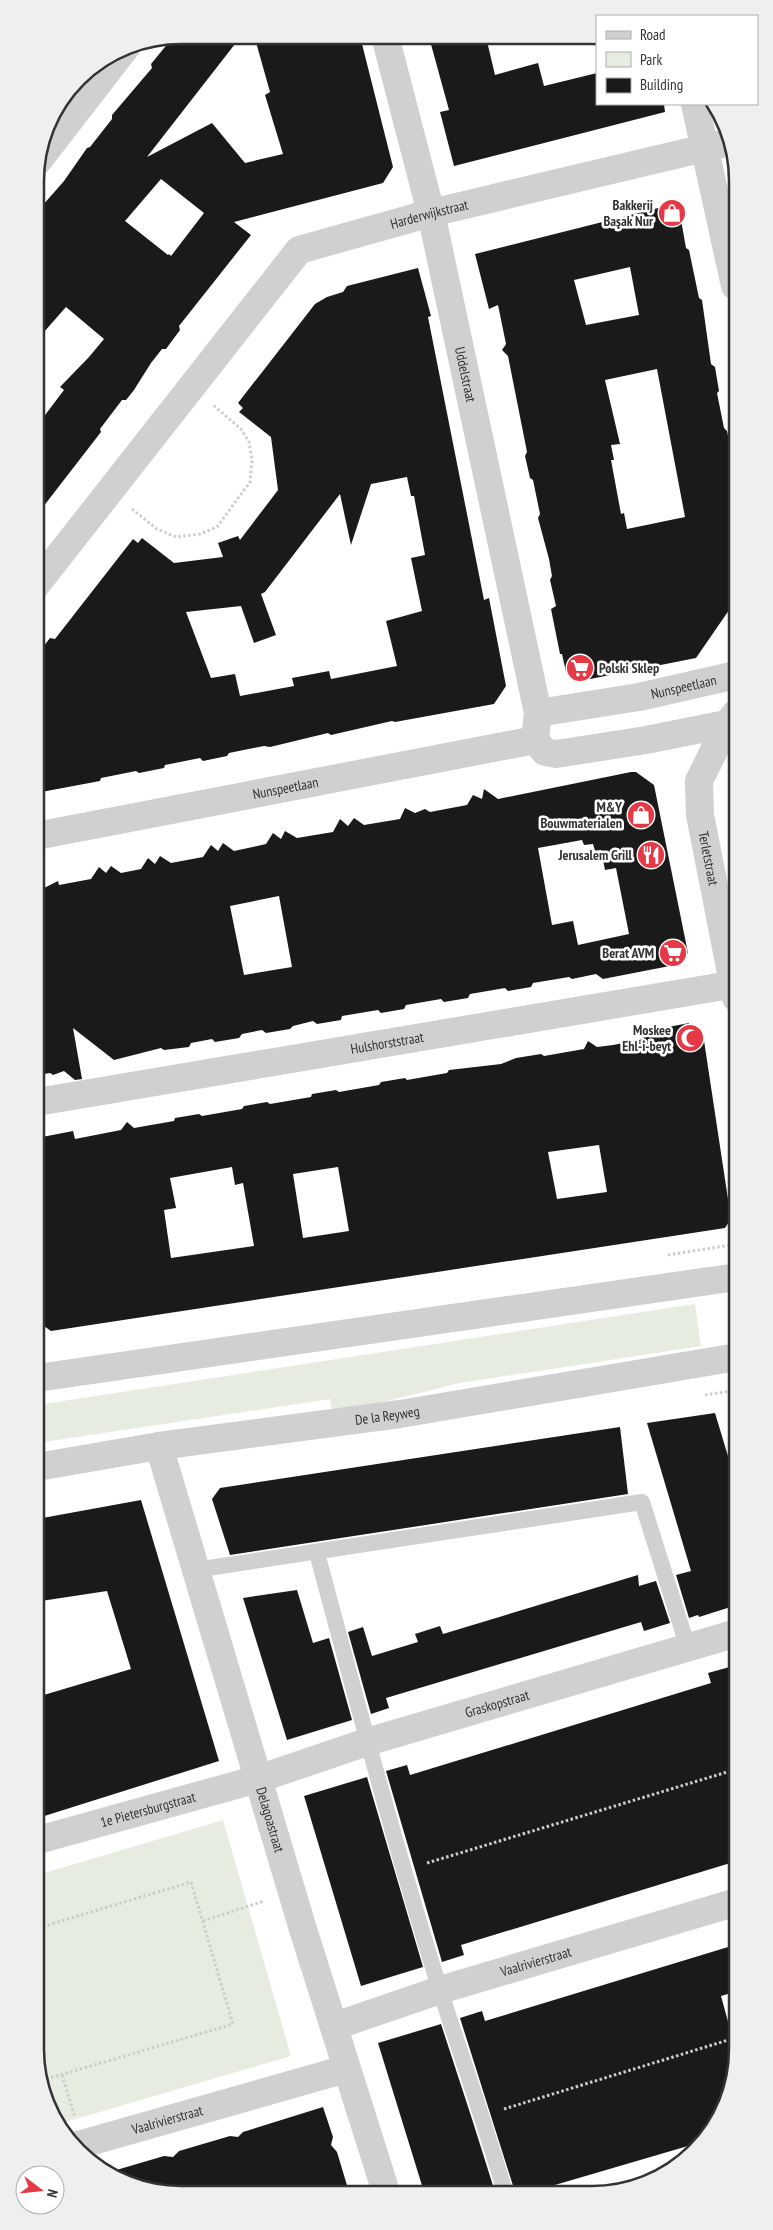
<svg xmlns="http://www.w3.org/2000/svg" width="773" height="2230" viewBox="0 0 773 2230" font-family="'PT Sans Narrow',sans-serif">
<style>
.green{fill:#e6ecdf}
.building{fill:#1a1a1a;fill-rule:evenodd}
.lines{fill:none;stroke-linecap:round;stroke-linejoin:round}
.path{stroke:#cdcdcd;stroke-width:3;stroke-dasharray:2.5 2.5;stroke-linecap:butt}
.service{stroke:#d0d0d0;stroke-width:16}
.minor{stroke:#d0d0d0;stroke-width:28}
.tertiary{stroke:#d0d0d0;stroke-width:28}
.labels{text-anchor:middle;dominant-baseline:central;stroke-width:5;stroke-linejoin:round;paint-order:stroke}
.poi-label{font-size:14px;font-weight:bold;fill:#333;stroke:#fff;text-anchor:end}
.street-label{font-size:14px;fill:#333;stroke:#fff}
.rim{fill:none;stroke:#333;stroke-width:2.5}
</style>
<rect width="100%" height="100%" fill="#fff"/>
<path class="green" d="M695,1304l6,42 -241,37 -89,22 -39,6 -2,-12 -293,44v-38z
M223,1820l68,236 -229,67 -24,-45v-203z"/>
<path class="building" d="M181,35h61l-95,122 65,-34 33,40 38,-9 -18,-59 5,-3 -16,-57 106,1 33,131 -10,16 -149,39 17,13 -72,91 1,4 -14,19h-4l-11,14 -17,27 -8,10h-4l-22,29 1,3 -65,84v-89l28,-37 -4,-3 29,-30 15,-18 -38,-32 -30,34 -1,-127 29,-33 23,-33 3,-1 22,-28v-4l40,-47 -1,-4 23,-28zM161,179l43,34 -33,43 -2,-2 -1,1 -43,-34z
M429,37h57l9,38 43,-12 6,23 53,-13v31h67l1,8 -211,54 -14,-54 9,-2z
M678,203l8,45 3,2 10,48 3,2 9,64 4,3 4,24 -2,2 7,35 3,3 5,23 -2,3 6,29v114l-40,58 -116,23 -14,-9 -4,-18h-2l-9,-45 5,-3 -6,-26 2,-4 -3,-17 -11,-41 2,-4 -7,-34 -3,-2 -5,-22 2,-4 -19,-96 -6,-6 4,-6 -8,-39 -9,4 -14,-55zM630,267l9,48 -53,10 -12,-45zM657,369l28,148 -58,12 -3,-16 -3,1 -10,-54h3l-3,-15 9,-1 -15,-64z
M418,268l13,48 -3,1 56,283 5,-2 17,88 -12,18 -99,18 -3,-1 -61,14 -3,-2 -58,14 -6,-1 -35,7 -2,3 -24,5 -3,-3 -35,7 -1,3 -25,5 -3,-2 -35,7 -1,3 -64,12v-137l14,-18 5,1 78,-100 5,4 4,-5 32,25 49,-6 -5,-14 20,-7 2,4 38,-50 -7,-53 -32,-25 4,-4 -5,-5 77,-99 12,-7 16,-5 4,-6zM407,477l4,19h3l11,59 -14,3 11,53 -36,10 11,45 -66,13 -2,-8 -37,7 2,8 -54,10 -5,-22 -24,4 -25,-66 55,-6 13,37 22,-8 -15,-41 4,-2 75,-98 11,51 20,-61z
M631,772h5l18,13 34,168 -8,11 -77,15 -7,-5 -24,5 -3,-2 -36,6 -2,4 -23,4 -3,-3 -35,6 -2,4 -24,4 -3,-3 -35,6 -2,4 -23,4 -3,-3 -36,6 -1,4 -24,4 -4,-3 -20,5 -3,3 -24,4 -4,-3 -20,4 -3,4 -24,4 -3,-3 -21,4 -2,4 -25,3 -3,-2 -47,12 -41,-32 9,51 -7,1 -11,-9 -11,4 -3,-2 -13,2 -1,-183 22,-11 1,4 32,-6 8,-12 7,6 5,-7 10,7 20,-4 7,-11 7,6 5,-8 11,7 32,-6 8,-12 7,6 5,-8 11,8 32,-7 7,-11 8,6 4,-8 12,7 36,-6 7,-13 8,7 6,-8 10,7 36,-6 5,-11 10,5 10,-4 5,3 37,-7 6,-10 9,4 2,-10 14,10zM582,840l2,5 9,-1 2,7 6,-1 4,20 11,-2 13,66 -51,11 -5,-24 -21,4 -14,-77zM279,896l13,71 -48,8 -14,-69z
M689,1023l1,13 13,-2 28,185 -6,9 -674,103 -10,-7 -4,-29v-157l36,-7 2,8 46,-9 6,-8 7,6 40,-7 1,-3 24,-4 3,2 40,-7 2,-3 23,-4 3,2 41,-7 1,-3 24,-4 3,2 40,-7 2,-3 24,-4 2,2 40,-7 2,-3 52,-6 15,-6 25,-4 3,2 40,-7 4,-8 9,6 16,-2 31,-6 -2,-7zM599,1145l8,47 -50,7 -9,-47zM232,1167l3,18 8,-2 11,63 -83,12 -7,-48 12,-2 -6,-30zM338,1167l11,64 -46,7 -10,-64z
M715,1413l22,73v119l-38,12 -1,-2 -9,3 -13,-43 15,-4 -44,-148z
M620,1427l8,67 -398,61 -18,-56 8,-11z
M141,1500l78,261 -181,57 -1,-121 94,-28 -24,-78 -66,10 -2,-16h-2v-66z
M638,1575l1,11 17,-5 14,42 -26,8 -3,-9 -255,76 3,10 -18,6 -23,-82 15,-5 9,29 46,-14 -3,-8 25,-8 3,8z
M297,1590l16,53 16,-5 23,82 -65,20 -44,-142z
M737,1665v196l-276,84 3,10 -22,7 -56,-191 21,-6 3,10 115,-35 186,-57 -3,-10z
M367,1777l56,190 -62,19 -57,-190z
M738,1944v47l-17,5 17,62 -11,47 -22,36 -174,51h-16l-55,-174 22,-7 3,10z
M441,2024l31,95 23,73h-71l-46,-149z
M323,2107l10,30 -2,8 6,7 12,40h-196l-40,-21 51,-15 9,1 6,-6 51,-15 8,1 5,-5z"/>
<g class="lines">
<path class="path" d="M132,509l25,20 19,8 24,-3 17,-7 33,-45 2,-22 -3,-18 -8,-13 -28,-24
M668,1255l69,-11
M705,1395l32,-5
M427,1863l310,-94
M203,1921l61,-20
M38,1928l153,-46 42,142 -193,57
M62,2075l13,42
M504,2109l234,-72"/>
<path class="service" d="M317,1553c39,146 78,293 123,437 22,68 45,134 65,202
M195,1570l447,-68 46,146"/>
<g class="minor">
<path id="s1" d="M385,36l46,177 107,500 -3,27 10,12 11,2 90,-14 90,-18"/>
<path d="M38,161l89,-115"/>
<path id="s2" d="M36,585l263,-335 132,-37 299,-71"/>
<path id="s3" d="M538,713l101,-16 97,-22"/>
<path id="s4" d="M36,836l499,-96"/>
<path id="s5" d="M37,1102l699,-118"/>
<path id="s6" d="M159,1446l143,480 84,266"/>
<path id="s7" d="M38,1840l220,-61 109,-37 370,-109"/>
<path id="s8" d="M335,2026l105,-36 297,-88"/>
<path id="s9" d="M75,2146l271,-77"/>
</g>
<g class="tertiary">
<path d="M695,104l40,182"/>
<path id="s10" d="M736,713l-9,11 -28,57 1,34 36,183"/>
<path d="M37,1378l700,-101"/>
<path id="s11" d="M37,1467l122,-21 241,-32 337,-57"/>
</g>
</g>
<defs>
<symbol id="shop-disc" viewBox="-11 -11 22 22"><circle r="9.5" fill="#e63946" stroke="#fff"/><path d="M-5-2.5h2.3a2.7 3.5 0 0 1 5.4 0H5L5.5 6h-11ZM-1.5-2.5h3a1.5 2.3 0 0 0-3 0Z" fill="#fff"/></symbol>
<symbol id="supermarket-disc" viewBox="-11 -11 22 22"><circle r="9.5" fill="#e63946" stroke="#fff"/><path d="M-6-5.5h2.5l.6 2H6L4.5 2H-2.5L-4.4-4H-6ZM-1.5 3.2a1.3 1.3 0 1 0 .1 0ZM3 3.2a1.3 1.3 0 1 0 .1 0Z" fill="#fff"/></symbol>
<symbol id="restaurant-disc" viewBox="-11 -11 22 22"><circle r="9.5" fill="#e63946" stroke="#fff"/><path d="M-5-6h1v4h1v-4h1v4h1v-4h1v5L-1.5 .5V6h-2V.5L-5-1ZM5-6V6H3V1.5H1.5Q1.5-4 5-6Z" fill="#fff"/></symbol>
<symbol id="mosque-disc" viewBox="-11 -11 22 22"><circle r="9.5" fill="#e63946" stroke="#fff"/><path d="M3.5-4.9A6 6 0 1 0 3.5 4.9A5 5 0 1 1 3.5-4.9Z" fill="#fff"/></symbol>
</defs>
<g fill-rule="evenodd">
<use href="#shop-disc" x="656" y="197" width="32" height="32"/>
<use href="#supermarket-disc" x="564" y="652" width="32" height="32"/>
<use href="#shop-disc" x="625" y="799" width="32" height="32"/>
<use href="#restaurant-disc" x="635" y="839" width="32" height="32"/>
<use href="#supermarket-disc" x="657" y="937" width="32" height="32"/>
<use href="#mosque-disc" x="674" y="1022" width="32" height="32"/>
</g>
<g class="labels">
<g class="poi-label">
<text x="653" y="205">Bakkerij<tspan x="653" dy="16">Başak Nur</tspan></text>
<text x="599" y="668" text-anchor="start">Polski Sklep</text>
<text x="622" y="807">M&amp;Y<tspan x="622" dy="16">Bouwmaterialen</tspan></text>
<text x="632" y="855">Jerusalem Grill</text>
<text x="654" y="953">Berat AVM</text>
<text x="671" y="1030">Moskee<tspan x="671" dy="16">Ehl-i-beyt</tspan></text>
</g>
<g class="street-label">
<text stroke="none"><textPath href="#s2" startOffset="561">Harderwijkstraat</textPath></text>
<text stroke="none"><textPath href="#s1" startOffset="348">Uddelstraat</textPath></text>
<text stroke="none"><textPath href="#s3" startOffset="148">Nunspeetlaan</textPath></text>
<text stroke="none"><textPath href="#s4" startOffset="254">Nunspeetlaan</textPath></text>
<text stroke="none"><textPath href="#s10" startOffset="156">Terletstraat</textPath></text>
<text stroke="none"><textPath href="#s5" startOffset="355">Hulshorststraat</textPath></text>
<text stroke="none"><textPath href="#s11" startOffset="354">De la Reyweg</textPath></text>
<text stroke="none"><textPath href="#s7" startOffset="479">Graskopstraat</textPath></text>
<text stroke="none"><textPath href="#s7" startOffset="114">1e Pietersburgstraat</textPath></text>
<text stroke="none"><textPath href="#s6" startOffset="390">Delagoastraat</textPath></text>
<text stroke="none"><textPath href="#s8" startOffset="211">Vaalrivierstraat</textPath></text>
<text stroke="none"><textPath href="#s9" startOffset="96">Vaalrivierstraat</textPath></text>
</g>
</g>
<path d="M0 0H773V2230H0ZM181 44H592A137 137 0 0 1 729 181V2049A137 137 0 0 1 592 2186H181A137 137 0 0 1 44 2049V181A137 137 0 0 1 181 44Z" fill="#efefef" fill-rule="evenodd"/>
<path class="rim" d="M181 44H592A137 137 0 0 1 729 181V2049A137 137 0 0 1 592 2186H181A137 137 0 0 1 44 2049V181A137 137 0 0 1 181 44Z"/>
<rect x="596" y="15" width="162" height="90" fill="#ffffff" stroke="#adadad"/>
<rect x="606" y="31" width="25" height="8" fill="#d0d0d0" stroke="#adadad"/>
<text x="640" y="40" font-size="15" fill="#333333">Road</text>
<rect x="606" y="52" width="25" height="15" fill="#e6ecdf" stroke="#adadad"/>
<text x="640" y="65" font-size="15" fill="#333333">Park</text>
<rect x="606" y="78" width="25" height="15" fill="#1a1a1a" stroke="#adadad"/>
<text x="640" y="90" font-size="15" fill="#333333">Building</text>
<g transform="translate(40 2190) rotate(106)"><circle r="24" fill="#ffffff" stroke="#adadad"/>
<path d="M0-4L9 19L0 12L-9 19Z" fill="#e63946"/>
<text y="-8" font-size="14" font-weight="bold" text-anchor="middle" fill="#333333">N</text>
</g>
</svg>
